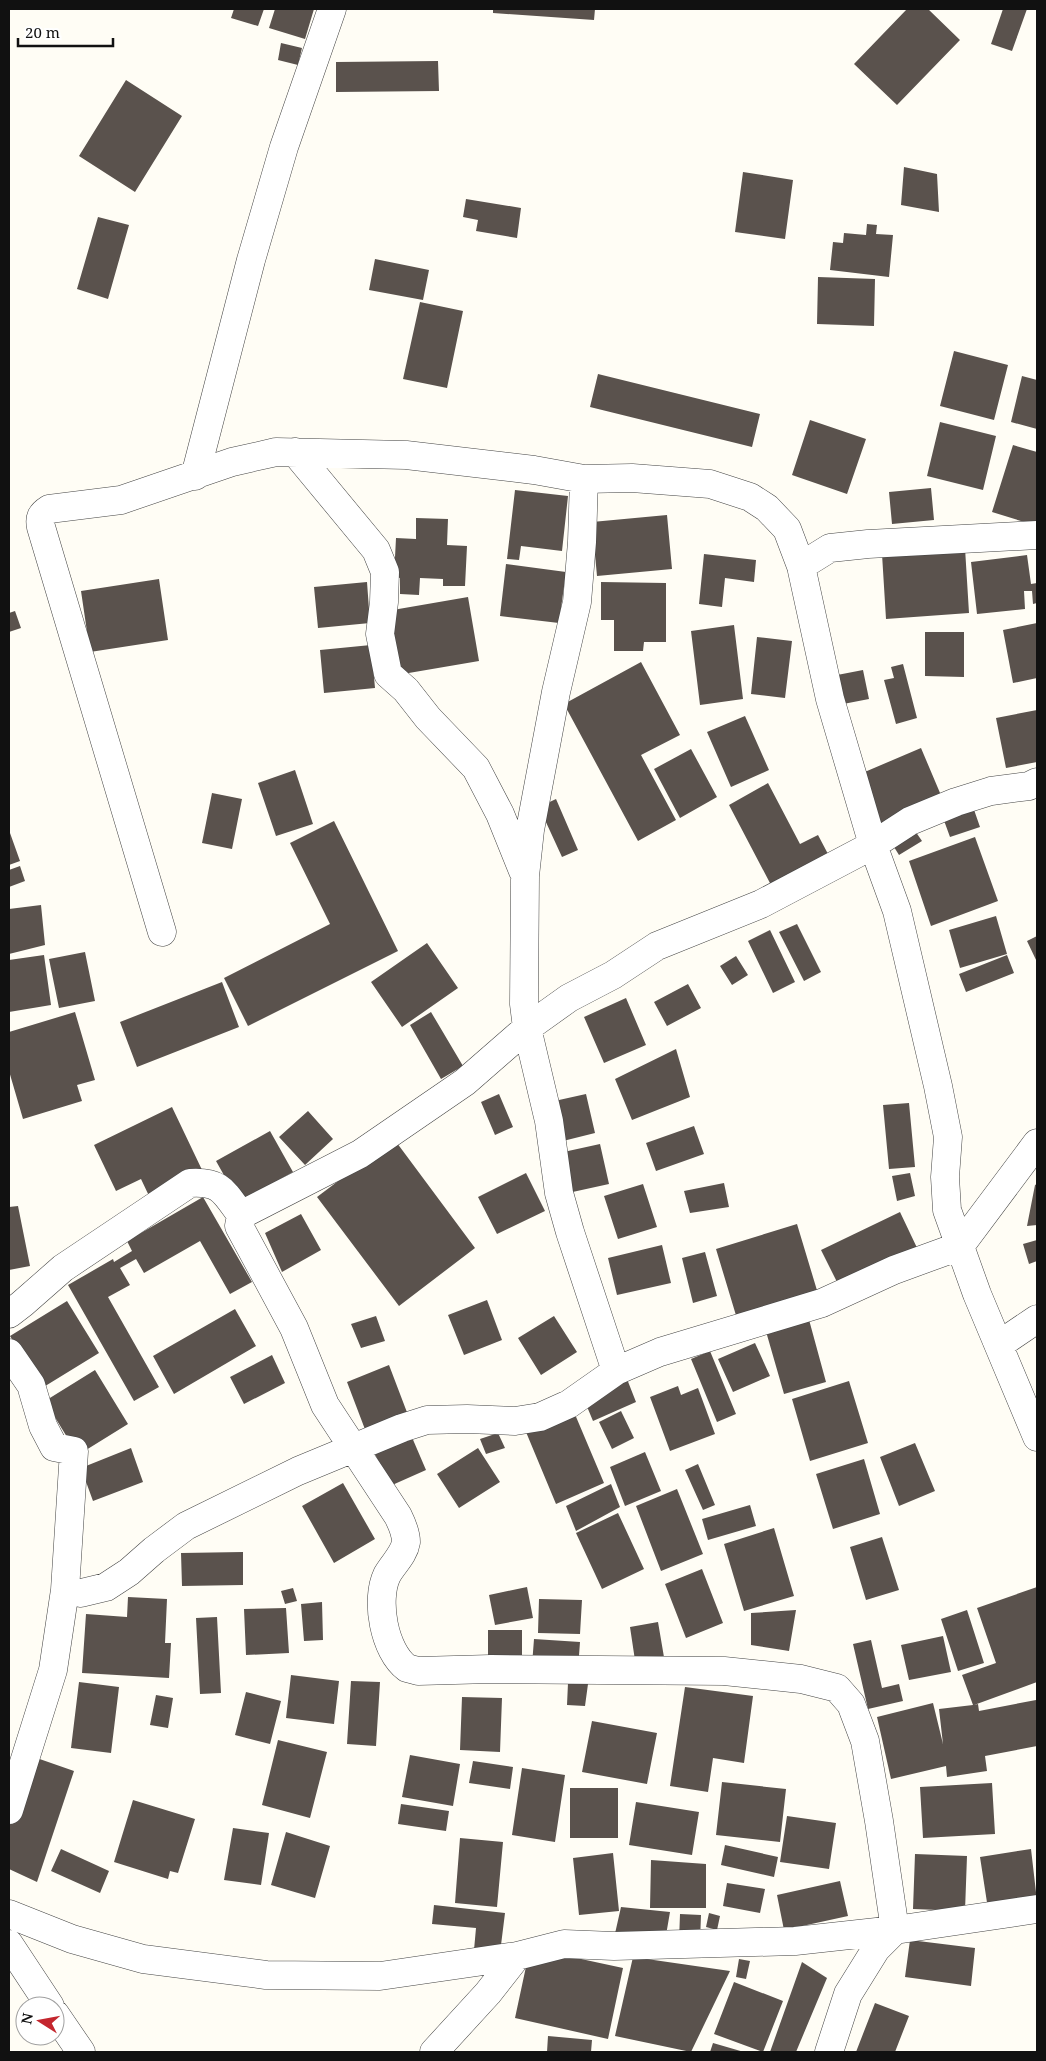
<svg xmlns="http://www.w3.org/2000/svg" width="1046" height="2061" viewBox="0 0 1046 2061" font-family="'Noto Serif',serif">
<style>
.building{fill:#5a524d}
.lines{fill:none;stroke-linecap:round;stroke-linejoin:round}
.street-casing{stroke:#444;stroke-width:29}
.street{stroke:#fff;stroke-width:28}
</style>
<rect width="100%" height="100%" fill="#fffdf5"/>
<path class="building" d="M234,9h30l-6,17 -27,-8z
M275,9h39l-9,30 -36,-11z
M493,9h102l-1,11 -101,-7z
M907,9h21l32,31 -63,65 -43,-41z
M1003,9h24l-15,42 -21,-7z
M281,43l21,5 -4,17 -20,-5z
M438,61l1,30 -103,1v-30z
M126,80l56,36 -47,76 -56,-36z
M904,167l33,7 2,38 -38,-7z
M743,172l50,8 -8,59 -50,-7z
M466,199l55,9 -4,30 -41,-7 2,-11 -15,-3z
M98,217l31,8 -21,74 -31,-10z
M867,224l10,1 -1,9 17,1 -4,42 -59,-7 3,-28 10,1 1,-10 22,2z
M375,259l54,11 -6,30 -54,-10z
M818,277l57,2 -1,47 -57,-2z
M420,302l43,9 -16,77 -44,-9z
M954,351l54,14 -14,55 -54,-14z
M598,374l162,40 -8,33 -162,-40z
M1022,376l15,4v49l-26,-7z
M810,420l56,19 -19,55 -55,-19z
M940,422l56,14 -13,54 -56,-14z
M1013,445l24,7v74l-45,-14z
M931,488l3,32 -42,4 -3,-32z
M515,490l53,6 -6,55 -41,-5 -2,14 -12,-1z
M667,515l5,54 -75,7 -5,-54z
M416,518l32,1 -1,26 20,1 -2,40h-22v-7l-23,-1 -1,17 -19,-1v-16l-6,-1 2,-39 20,1z
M965,548l4,65 -83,6 -4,-65z
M704,554l52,6 -2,22 -29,-4 -3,29 -23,-3z
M1027,555l4,29 6,-1v20l-4,1 -1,-13h-8l1,18 -48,5 -6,-52z
M506,564l60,8 -7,51 -59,-7z
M159,579l9,61 -78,12 -9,-61z
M367,582l3,41 -52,5 -4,-41z
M601,582l65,1v59h-22l-1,9h-29v-31h-13z
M468,597l11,64 -82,14 -10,-64z
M15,611l6,17 -12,4v-19z
M1037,623v55l-24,5 -10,-53z
M734,625l9,74 -43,6 -9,-74z
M925,632h39v45l-39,-1z
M757,637l35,4 -7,57 -34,-4z
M371,645l4,43 -51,5 -4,-43z
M641,662l39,73 -39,20 35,65 -38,21 -74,-137z
M903,664l14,54 -21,6 -12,-44 10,-2 -3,-11z
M863,670l6,29 -31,6 -6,-29z
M1037,710v52l-31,6 -10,-50z
M745,716l24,54 -38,17 -24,-55z
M921,748l22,52 -61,26 -22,-52z
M691,749l26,48 -37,21 -26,-49z
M295,770l18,54 -37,12 -18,-53z
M768,783l32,61 18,-9 10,19 -57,31 -42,-80z
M212,793l30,6 -10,50 -30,-6z
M556,799l22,51 -16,7 -23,-50z
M972,804l8,23 -30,10 -8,-22z
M334,821l64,130 -150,75 -24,-48 106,-54 -40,-81z
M911,825l11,16 -23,14 -10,-16z
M9,833h1l10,28 -11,4z
M975,837l23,64 -67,25 -22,-65z
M20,866l5,15 -16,6v-17z
M41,905l4,40 -36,9v-45z
M996,916l11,38 -47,14 -11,-38z
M797,924l24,48 -17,9 -25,-49z
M770,930l25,52 -22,11 -25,-52z
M1037,936v26l-10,-21z
M427,943l31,45 -56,39 -31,-45z
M85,952l10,49 -36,7 -10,-49z
M44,955l7,50 -42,7v-52z
M1007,955l7,18 -48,19 -7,-18z
M736,956l12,19 -16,10 -12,-19z
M222,982l17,45 -102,40 -17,-45z
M688,984l13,24 -34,18 -13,-24z
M626,998l20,47 -42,18 -20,-46z
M75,1012l20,68 -18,5 5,16 -59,18 -14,-48v-39z
M431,1012l32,54 -22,13 -31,-54z
M676,1049l14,48 -58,23 -17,-41z
M499,1094l14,33 -18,8 -14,-33z
M586,1094l9,39 -36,9 -9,-40z
M909,1103l6,64 -26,2 -6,-64z
M172,1107l31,65 -53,26 -9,-19 -25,12 -22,-46z
M308,1111l25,28 -28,26 -26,-28z
M694,1126l10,28 -48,17 -10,-28z
M270,1131l23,41 -54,30 -23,-41z
M394,1139l81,109 -76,58 -82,-109z
M600,1144l9,40 -41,9 -9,-40z
M526,1173l19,38 -48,23 -19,-37z
M910,1173l5,23 -18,5 -5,-25z
M724,1183l5,24 -39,6 -6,-22z
M643,1184l14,43 -39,12 -14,-43z
M1037,1184v41l-10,1 8,-41z
M203,1197l49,85 -22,12 -30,-53 -56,32 -8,-14 -16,9 10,17 -22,12 51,90 -25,14 -66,-116 45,-26 1,3 18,-11 -5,-10z
M18,1206l12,60 -21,4v-63z
M900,1212l19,40 -78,38 -20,-40z
M301,1214l20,36 -39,22 -17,-39z
M797,1224l22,73 -81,25 -22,-73z
M1037,1240v21l-8,3 -6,-20z
M662,1245l9,38 -54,12 -9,-37z
M705,1252l12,44 -24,7 -11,-45z
M487,1300l15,40 -38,15 -16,-40z
M67,1301l32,52 -57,35 -32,-52z
M235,1309l21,37 -82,48 -21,-38z
M376,1316l9,25 -24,7 -10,-24z
M554,1316l23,36 -36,23 -23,-37z
M808,1316l18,66 -42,12 -19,-66z
M755,1343l15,33 -37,16 -15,-33z
M710,1351l26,63 -19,8 -26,-63z
M272,1355l13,28 -41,21 -14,-27z
M389,1365l19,50 -42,17 -19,-50z
M95,1370l33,54 -50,31 -33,-54z
M627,1379l9,23 -43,19 -10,-24z
M849,1381l19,62 -58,18 -18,-62z
M678,1386l3,9 17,-7 17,46 -45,17 -20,-54z
M621,1411l13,27 -22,11 -13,-27z
M574,1412l30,71 -48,21 -30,-72z
M498,1433l7,15 -19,6 -6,-15z
M411,1435l15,35 -36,16 -16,-34z
M915,1443l20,48 -36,15 -19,-49z
M131,1448l12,34 -50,19 -12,-33z
M478,1448l22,34 -41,26 -22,-34z
M645,1452l16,39 -36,15 -15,-39z
M864,1459l16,55 -47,15 -17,-55z
M698,1464l17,41 -12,5 -18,-40z
M343,1483l32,56 -41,24 -32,-57z
M611,1484l9,23 -44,24 -10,-25z
M677,1489l26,65 -42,17 -25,-65z
M750,1505l6,21 -48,14 -6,-21z
M618,1513l26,56 -42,20 -26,-56z
M774,1528l20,68 -50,15 -20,-67z
M882,1537l17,53 -33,10 -16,-53z
M243,1552v33l-61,1 -1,-33z
M702,1569l21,54 -37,15 -21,-54z
M527,1587l6,31 -38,7 -6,-30z
M1037,1587v95l-63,23 4,-1 1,7 57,-11 1,46 -52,10 2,15 -40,6 -1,-11 -55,13 -14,-62 56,-14 10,41 -4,-35 34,-4 -11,-30 34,-12 -19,-55z
M293,1588l4,13 -12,3 -4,-13z
M128,1597l39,2 -2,44h6l-2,35 -87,-5 4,-59 41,3z
M539,1599l43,1 -2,34 -42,-1z
M322,1602l1,38 -19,1 -3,-37z
M286,1608l3,45 -43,2 -2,-46z
M796,1610l-7,41 -38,-6v-32z
M967,1610l17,53 -26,8 -17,-52z
M217,1617l4,76 -21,1 -4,-76z
M658,1622l7,41 -29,4 -6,-40z
M488,1630h34v27l-34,-1z
M943,1636l8,36 -42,8 -8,-35z
M534,1639l46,3 -2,27 -46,-4z
M871,1640l11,48 17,-4 4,17 -35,8 -15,-65z
M291,1675l48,6 -5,43 -48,-6z
M351,1681l29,1 -4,64 -29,-2z
M79,1682l40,5 -8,66 -40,-5z
M568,1683l20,1 -3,22 -18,-1z
M685,1687l68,9 -9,67 -31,-5 -5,34 -38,-6z
M246,1692l35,9 -11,43 -35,-9z
M156,1695l17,3 -5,30 -18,-3z
M462,1697l40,1 -2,54 -40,-2z
M592,1721l65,12 -10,51 -65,-12z
M278,1740l49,12 -17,66 -48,-13z
M410,1755l50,9 -7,42 -51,-9z
M31,1756l43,15 -37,111 -28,-13v-41z
M473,1761l40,6 -3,22 -41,-6z
M522,1768l43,7 -10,67 -43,-7z
M722,1782l64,7 -6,53 -64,-7z
M992,1783l3,51 -72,4 -3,-51z
M570,1788h48v50h-48z
M133,1800l62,19 -17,54 -8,-2 -2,8 -54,-17z
M636,1802l63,10 -7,43 -63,-10z
M401,1804l48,7 -3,20 -48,-7z
M787,1816l49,7 -7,46 -49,-7z
M233,1828l36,5 -8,52 -37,-5z
M286,1832l44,14 -15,52 -44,-13z
M460,1838l43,4 -6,65 -42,-4z
M725,1845l53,12 -4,20 -53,-12z
M61,1849l48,22 -9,22 -49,-22z
M1031,1849l6,52 -49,8 -8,-52z
M613,1853l6,58 -40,4 -6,-57z
M915,1854l52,2 -2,55 -52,-2z
M651,1860l55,4v44h-56z
M840,1881l8,35 -64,14 -7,-35z
M727,1883l38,6 -5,24 -37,-7z
M434,1905l71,8 -5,40 -26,-3 2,-22 -44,-4z
M621,1907l49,5 -5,29 -51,-3z
M709,1913l11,3 -3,14 -11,-3z
M680,1914l21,1 -1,27 -21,-1z
M910,1940l65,8 -4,38 -66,-9z
M530,1948l93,20 -15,71 -93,-21z
M633,1957l97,14 -39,81 -76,-16z
M739,1959l11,2 -4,18 -10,-2z
M802,1962l25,16 -31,74h-26z
M734,1982l49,19 -20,51 -49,-18z
M875,2003l34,13 -14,36h-39z
M548,2036l44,4 -1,12h-44z
M713,2043l31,9h-34z"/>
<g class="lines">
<defs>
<path id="street" d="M295,452l81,98 9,22 -1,30 -4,32 8,40 18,16 22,28 48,50 24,46 23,57
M195,476l56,-216 33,-113 48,-138
M584,479l-2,63 -5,60 -21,90 -26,138 -5,46 -1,128 3,24 22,93 10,72 11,39 46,139
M801,566l29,-18 38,-4 169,-9
M162,932l-121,-405c-2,-9 0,-13 8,-18l72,-9 111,-38 44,-10 130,3 128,15 50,9 48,-1 78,6 40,13 17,11 20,21 14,37 29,133 43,146 24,66 41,175 10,51 -3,40 2,33 30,84 60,143
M9,1314l13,-10 41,-36 127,-85c31,-2 34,9 51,32
M1000,1344l37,-25
M9,1353l22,32 12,41 11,21 20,4 -9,139 -12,80 -44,140
M65,1590l16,3 25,-6 23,-15 25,-22 32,-24 112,-55 104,-43 25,-8 40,-1 48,2 25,-4 29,-13 47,-33 44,-19 162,-49 72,-33 66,-24 77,-103
M9,1914l63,25 71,20 123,16 114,1 137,-20 47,-12 50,2 181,-5 100,-11 -16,-109 -14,-80 -14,-37 -14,-16 -36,-9 -77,-8 -233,-2 -73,2c-3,-1 -8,-2 -11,-3 -23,-17 -32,-68 -20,-93 6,-11 17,-20 19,-33 0,-9 -4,-18 -8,-26l-73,-111 -31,-77 -55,-102 2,-11 119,-61 105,-72 62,-54 42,-30 44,-23 44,-29 104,-42 112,-59 37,-24 46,-19 35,-11 38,-5 8,-4
M9,1944l41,62
M55,2014l26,38
M434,2052l54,-59 29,-37
M829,2052l19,-58 28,-45 19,-19 142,-21"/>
</defs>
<use href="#street" class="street-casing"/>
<use href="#street" class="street"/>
</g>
<rect width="1046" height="2061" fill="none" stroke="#111111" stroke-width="20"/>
<g transform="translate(40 2021) rotate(281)"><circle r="24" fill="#ffffff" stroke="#a0a0a0"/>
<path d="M0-4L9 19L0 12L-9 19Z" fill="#c4262e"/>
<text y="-8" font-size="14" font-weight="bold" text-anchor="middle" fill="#111111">N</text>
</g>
<path d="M18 38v8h95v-8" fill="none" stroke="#111111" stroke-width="2.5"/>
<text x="25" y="38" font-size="15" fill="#111111" stroke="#ffffff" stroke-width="4" paint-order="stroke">20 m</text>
</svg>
